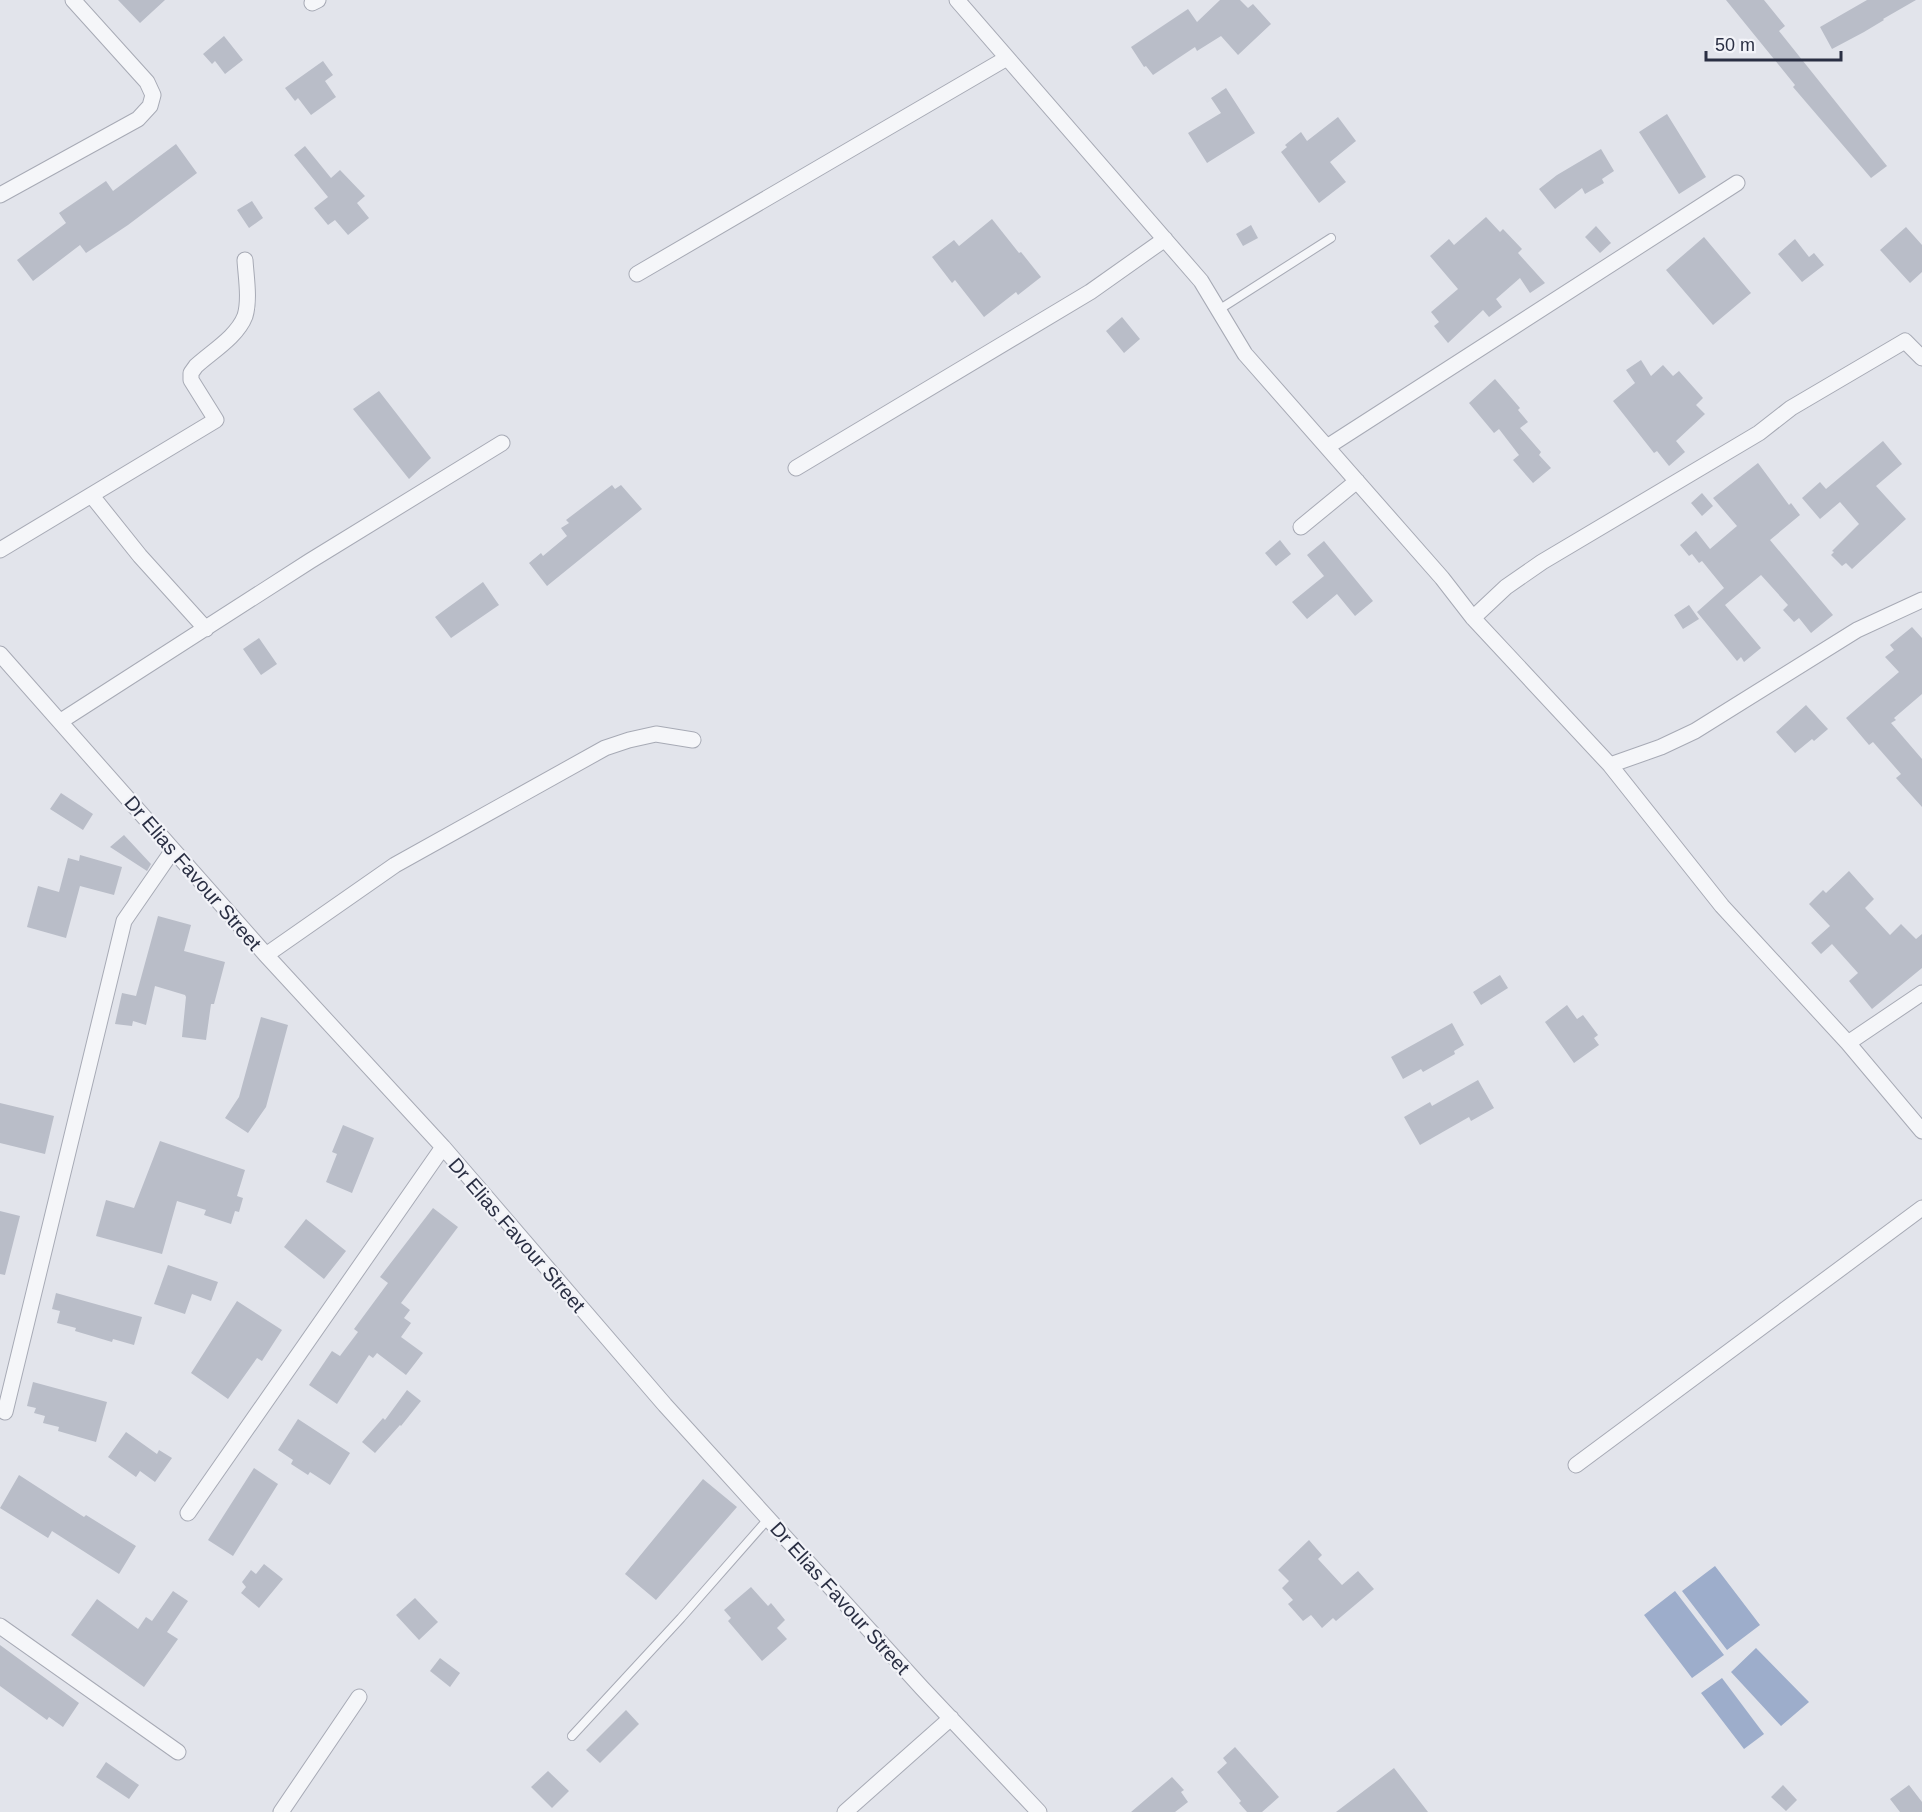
<svg xmlns="http://www.w3.org/2000/svg" width="1922" height="1812" viewBox="0 0 1922 1812" font-family="Helvetica,sans-serif">
<style>
.water{fill:#9dadcb}
.building{fill:#b9bdc8}
.lines{fill:none;stroke-linecap:round;stroke-linejoin:round}
.service-casing{stroke:#a7aab5;stroke-width:10}
.minor-casing{stroke:#a7aab5;stroke-width:17}
.service{stroke:#f5f6f9;stroke-width:8}
.minor{stroke:#f5f6f9;stroke-width:15}
.labels{text-anchor:middle;dominant-baseline:central;stroke-width:4.5;stroke-linejoin:round;paint-order:stroke}
.street-label{font-size:20px;fill:#2a2f43;stroke:#f2f3f8}
</style>
<rect width="100%" height="100%" fill="#e2e4eb"/>
<path class="water" d="M1715,1566l45,59 -33,25 -45,-59z
M1675,1591l49,64 -32,23 -48,-63z
M1756,1648l53,54 -28,24 -50,-54z
M1722,1678l42,56 -20,15 -43,-56z"/>
<path class="building" d="M118,0h47l-25,23z
M1220,0h20l8,8 5,-4 18,20 -33,31 -17,-19 -24,15 -2,-4 -42,28 -7,-9 -2,1 -13,-20 57,-38 9,13z
M1726,0h38l21,26 -6,5 108,135 -16,12 -78,-91 2,-2z
M1867,0h49l-33,19 1,1 -20,12 -32,17 -12,-22z
M224,36l19,24 -18,14 -10,-13 -3,3 -9,-10z
M323,61l10,14 -8,6 11,16 -25,18 -13,-17 -3,3 -10,-13z
M1226,88l29,45 -48,30 -19,-30 33,-20 -10,-15z
M1667,114l39,63 -27,17 -40,-62z
M1338,117l18,24 -26,21 16,20 -27,21 -38,-51 6,-5 -2,-2 16,-13 6,9z
M176,144l21,29 -69,52 -42,28 -6,-8 -47,36 -16,-21 49,-37 -7,-10 47,-32 7,10z
M305,146l26,32 9,-8 25,26 -8,7 12,15 -21,17 -13,-15 -7,5 -14,-17 14,-11 -34,-42z
M1601,149l13,22 -12,8 2,4 -19,11 -3,-6 -27,21 -16,-20 18,-14z
M252,201l11,17 -14,10 -12,-18z
M1486,217l14,15 3,-3 19,20 -4,4 27,30 -15,10 -10,-15 -24,21 6,8 -13,10 -6,-7 -35,33 -14,-17 5,-4 -8,-10 27,-23 -28,-33 19,-17 5,6z
M992,219l27,34 2,-1 20,25 -23,18 -2,-3 -32,25 -29,-37 -3,3 -20,-26 22,-17 5,6z
M1251,225l7,13 -15,8 -7,-12z
M1596,226l15,17 -11,10 -15,-16z
M1906,227l16,18v27l-12,11 -30,-33z
M1704,237l47,56 -38,32 -47,-55z
M1795,239l14,18 5,-4 10,12 -22,17 -24,-28z
M1122,317l18,22 -16,14 -18,-22z
M1641,360l10,16 12,-11 10,11 6,-5 24,27 -7,7 9,9 -29,27 9,11 -16,14 -12,-15 -3,2 -41,-52 22,-18 -9,-13z
M1495,379l25,29 -2,2 10,12 -8,6 21,24 -2,3 12,13 -18,15 -20,-23 6,-5 -20,-26 -5,4 -25,-30z
M379,391l52,67 -22,21 -56,-70z
M1883,441l19,23 -26,22 30,33 -54,50 -6,-6 -4,3 -11,-11 3,-3 -2,-1 27,-27 -19,-22 -20,17 -18,-21 18,-16 6,7z
M1758,463l31,42 2,-2 9,12 -30,25 63,75 -22,18 -12,-15 -5,4 -11,-12 5,-5 -27,-30 -36,30 36,43 -17,14 -3,-5 -4,4 -40,-49 27,-24 -22,-27 -3,2 -7,-9 -3,2 -9,-11 16,-14 14,18 27,-23 -24,-28z
M612,485l3,4 6,-4 21,24 -95,77 -18,-23 12,-10 2,3 24,-20 -6,-8 8,-5 -3,-3z
M1702,493l11,13 -11,10 -11,-13z
M1280,540l11,14 -15,12 -11,-13z
M1324,541l49,60 -18,15 -18,-22 -30,25 -15,-17 32,-26 -17,-21z
M483,582l16,23 -48,33 -16,-21z
M1689,605l10,14 -16,10 -9,-14z
M1912,627l10,11v56l-28,24 2,2 -5,3 31,36v48l-26,-29 5,-4 -28,-32 -4,3 -23,-27 53,-46 -14,-15 9,-7 -4,-5z
M259,638l18,26 -16,11 -18,-26z
M1806,705l22,24 -14,12 -2,-2 -17,14 -19,-21z
M61,793l32,21 -10,16 -33,-21z
M124,835l27,29 -4,7 -37,-24z
M80,855l42,12 -8,28 -34,-9 -14,52 -39,-11 11,-41 21,6 9,-34 11,3z
M1849,871l25,28 -9,9 25,27 11,-11 15,15 6,-5v34l-50,41 -23,-28 9,-8 -26,-29 -11,10 -10,-11 19,-17 -21,-22 14,-14 3,3z
M158,916l33,9 -7,26 41,11 -11,42h-3l-5,36 -24,-3 4,-40 -1,-2 -30,-9 -9,39 -13,-4 -1,5 -17,-2 7,-31 14,3z
M1500,975l8,13 -27,17 -8,-13z
M1567,1005l10,14 6,-4 15,20 -4,3 5,7 -25,18 -29,-41z
M261,1017l27,8 -22,82 -18,26 -23,-15 14,-21z
M1452,1023l12,22 -10,6 1,3 -32,18 -2,-3 -18,10 -12,-22z
M1478,1080l16,28 -23,13 -2,-4 -49,28 -16,-28 26,-15 2,4z
M0,1103l54,13 -9,38 -45,-11z
M343,1125l31,13 -22,55 -26,-11 11,-28 -5,-2z
M160,1141l85,29 -8,26 6,2 -4,14 -4,-1 -4,13 -27,-9 2,-5 -29,-9 -15,53 -66,-18 10,-36 28,8z
M433,1208l25,19 -57,76 9,7 -6,8 7,5 -10,14 22,16 -17,22 -29,-22 -4,5 -4,-3 -32,49 -28,-19 23,-34 8,5 18,-24 -4,-3 34,-46 -8,-6z
M0,1211l20,5 -15,59 -5,-1z
M306,1219l40,32 -22,28 -40,-32z
M168,1265l50,17 -7,19 -19,-7 -7,20 -31,-10z
M56,1293l86,24 -8,28 -21,-6 -1,3 -37,-11 1,-3 -19,-5 3,-12 -8,-2z
M237,1301l45,29 -20,31 -5,-3 -29,41 -37,-26z
M33,1382l74,20 -11,40 -38,-11 1,-4 -16,-4 2,-7 -11,-3 2,-5 -9,-2z
M407,1390l14,11 -20,25 -1,-1 -25,28 -13,-11 21,-24 2,2z
M298,1419l52,34 -20,32 -20,-13 -2,3 -17,-11 2,-4 -15,-10z
M126,1432l31,22 2,-4 13,8 -17,24 -15,-11 -4,6 -28,-20z
M254,1468l24,16 -45,72 -25,-16z
M19,1475l65,42 2,-2 50,31 -17,28 -67,-43 -4,7 -48,-30z
M703,1479l34,28 -81,93 -31,-26z
M1309,1540l13,15 -4,4 24,26 16,-14 16,18 -38,32 -3,-3 -11,10 -11,-13 -8,6 -15,-17 5,-4 -11,-12 7,-7 -11,-11z
M264,1564l19,15 -24,29 -18,-15 5,-6 -4,-5 9,-12 5,4z
M751,1587l17,19 3,-3 14,17 -8,8 10,11 -25,22 -34,-40 3,-3 -7,-8z
M173,1591l15,10 -21,31 11,7 -34,48 -73,-52 26,-36 41,30 8,-12 6,4z
M415,1598l23,24 -19,18 -23,-25z
M0,1645l79,58 -16,24 -14,-10 -2,3 -47,-34z
M440,1658l20,15 -10,14 -20,-16z
M626,1710l13,14 -39,39 -14,-13z
M1235,1747l44,50 -17,15h-15l-8,-9 2,-2 -24,-29 10,-9 -4,-5z
M106,1762l33,23 -10,14 -33,-22z
M1394,1768l34,44h-92z
M548,1771l21,20 -17,17 -21,-21z
M1172,1777l12,13 -3,2 7,10 -13,10h-44z
M1783,1785l14,15 -11,11 -15,-14z
M1909,1785l13,17v10h-22l-10,-13z"/>
<g class="lines">
<defs>
<path id="service" d="M1220,309l111,-71
M572,1736l109,-118 87,-99"/>
<path id="minor" d="M957,0l244,281 44,73 197,224 31,40 137,147 112,141 126,137 74,88
M312,3l6,-3
M0,195l138,-76 12,-13 3,-11 -6,-13 -74,-82
M637,274l370,-216
M1327,447l410,-264
M796,468l294,-176 75,-53
M92,496l48,60 66,73
M1301,527l56,-46
M0,550l216,-130 -25,-40v-7l5,-7c15,-14 41,-29 49,-50 5,-17 1,-39 0,-56
M1473,618l33,-31 36,-25 217,-129 32,-25 114,-67 17,17
M0,654l266,301 177,192 222,258 257,283 117,124
M61,721l249,-160 192,-118
M1610,765l51,-18 34,-16 162,-101 65,-30
M266,955l129,-90 210,-117 24,-8 27,-6 37,6
M1848,1043l74,-50
M5,1412l119,-491 49,-71
M1576,1465l346,-257
M188,1513l255,-366
M0,1626l178,126
M281,1812l78,-115
M845,1812l106,-94"/>
</defs>
<use href="#service" class="service-casing"/>
<use href="#minor" class="minor-casing"/>
<use href="#service" class="service"/>
<use href="#minor" class="minor"/>
</g>
<g class="labels">
<g class="street-label">
<text transform="translate(193 873) rotate(49)">Dr Elias Favour Street</text>
<text transform="translate(517 1235) rotate(49)">Dr Elias Favour Street</text>
<text transform="translate(840 1598) rotate(48)">Dr Elias Favour Street</text>
</g>
</g>
<path d="M1706 51v9h135v-9" fill="none" stroke="#2a2f43" stroke-width="3"/>
<text x="1715" y="51" font-size="18" fill="#2a2f43" stroke="#f2f3f8" stroke-width="4.5" paint-order="stroke">50 m</text>
</svg>
